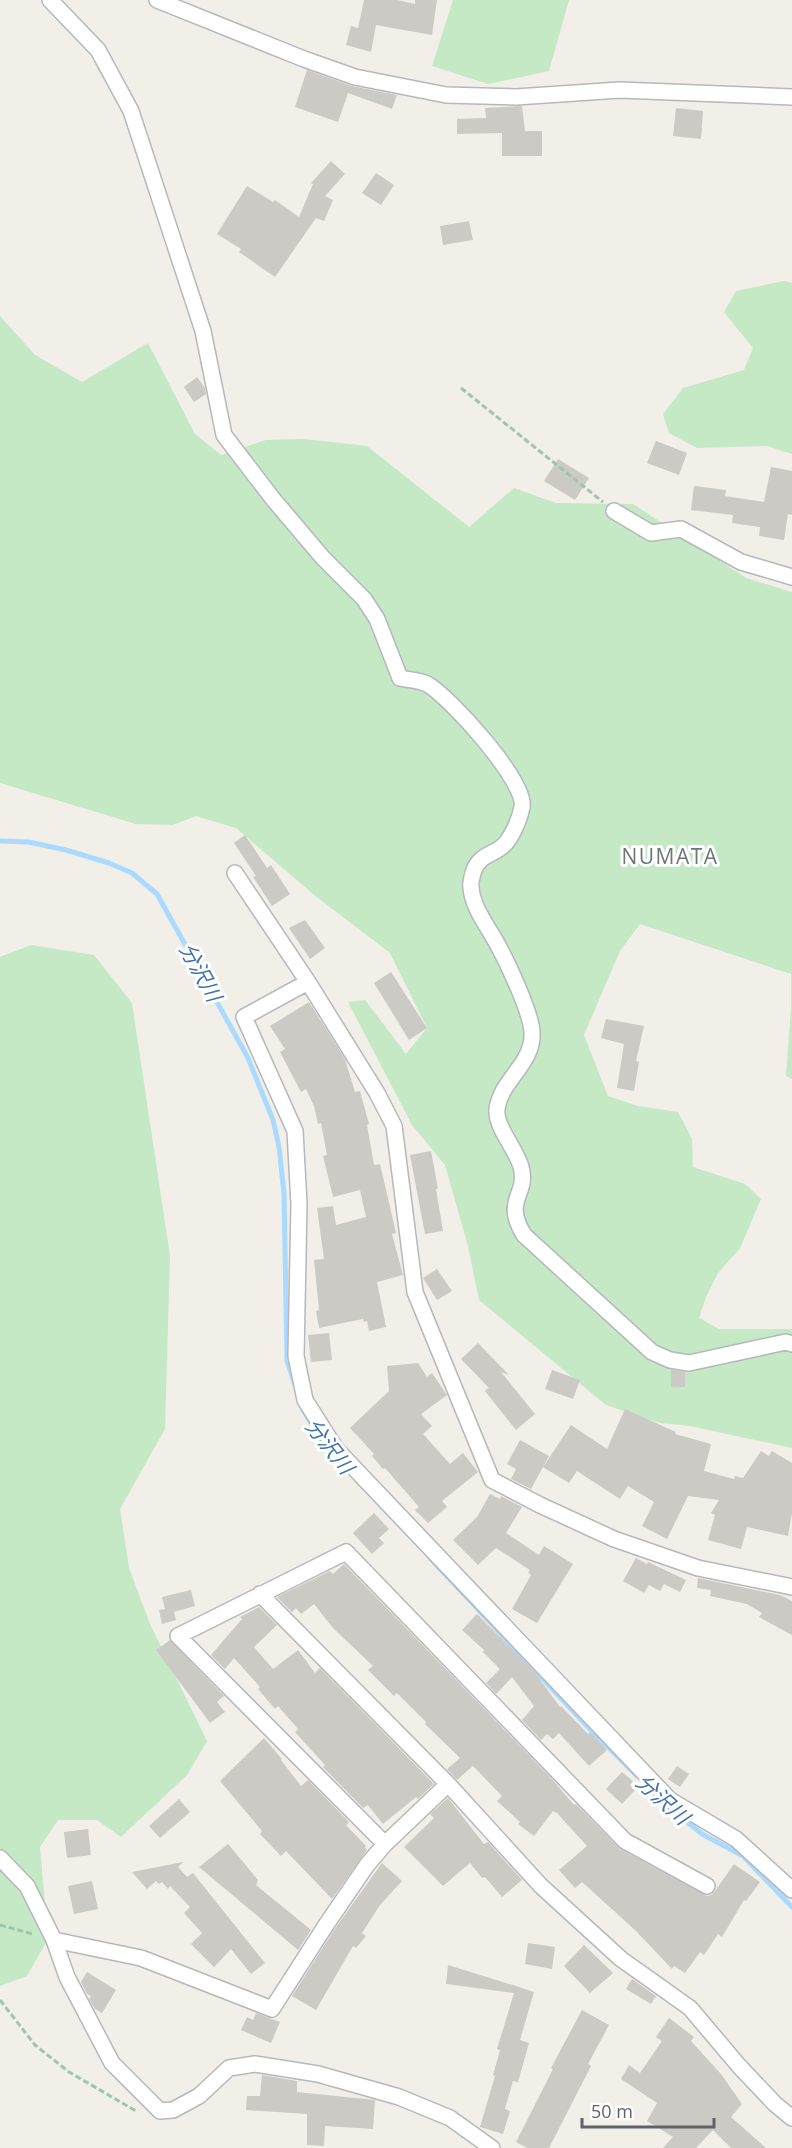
<svg xmlns="http://www.w3.org/2000/svg" width="792" height="2148" viewBox="0 0 792 2148" font-family="'Open Sans','Noto Sans JP',sans-serif">
<style>
.green{fill:#c5e8c5}
.lines{fill:none;stroke-linecap:round;stroke-linejoin:round}
.stream{stroke:#aadaff;stroke-width:5}
.building{fill:#cccac5}
.street-casing{stroke:#b5b8bc;stroke-width:18}
.path{stroke:#9cc7a9;stroke-width:3;stroke-dasharray:6 3;stroke-linecap:butt}
.street{stroke:#fff;stroke-width:15}
.labels{text-anchor:middle;dominant-baseline:central;stroke-width:6;stroke-linejoin:round;paint-order:stroke}
.neighbourhood-label{font-size:21px;letter-spacing:1.5px;fill:#70757a;stroke:#fff}
.water-label{font-size:21px;font-style:italic;fill:#4174aa;stroke:#fff}
</style>
<rect width="100%" height="100%" fill="#f1efe8"/>
<path class="green" d="M453,0h116l-20,71 -61,13 -56,-18z
M784,281l8,2v171l-25,-8 -70,2 -28,-15 -6,-19 20,-26 61,-18 9,-22 -29,-36 12,-21z
M0,316l35,39 47,27 66,-39 47,91 26,21 45,-15 38,-1 63,7 102,81 45,-39 42,15 77,1 113,74 46,14v487l-6,-3 5,-67v-35l-151,-50 -20,27 -36,84 24,61 30,10 40,6 14,27 1,28 52,17 16,15 -21,49 -22,25 -12,24 -7,21 20,11h73v119l-102,-22 -30,-3 -54,-18 -127,-105 -11,-54 -23,-81 -33,-40 -64,-123 17,-2 41,54 21,-26 -37,-75 -77,-59 -77,-66 -40,-12 -23,9 -37,-1 -136,-41z
M31,945l63,10 38,48 38,253 -5,173 -45,80 9,59 21,56 57,117 -20,34 -66,62 -24,-17h-39l-18,27 8,92 -21,37 -27,10v-1029z"/>
<g class="lines">
<path class="stream" d="M0,841l29,1 37,8 43,13 23,10 25,21 45,81 46,83 25,62 6,27 5,46 3,168 8,24
M302,1408l21,35 6,7
M430,1558l156,167 50,50
M666,1805l36,29 41,22 49,51"/>
</g>
<path class="building" d="M364,0h33l18,4v-4h22l-5,35 -56,-10 -5,27 -25,-7 5,-19 7,2z
M307,70l45,16 45,9 -5,14 -44,-16 -10,29 -43,-15z
M522,106l3,25h17v25h-40v-23l-45,1v-15l29,-1 -1,-10z
M676,108l27,3 -2,28 -28,-3z
M331,161l14,13 -20,22 8,4 -9,21 -8,-3 -41,59 -36,-25 2,-3 -24,-15 30,-48 26,16 2,-2 24,17 14,-33 -2,-1z
M376,173l18,12 -13,20 -19,-12z
M469,221l4,19 -30,5 -3,-19z
M197,377l8,11 1,6 -12,8 -10,-15z
M656,441l31,12 -8,22 -32,-12z
M558,459l31,19 -14,22 -31,-19z
M771,467l21,4v44l-4,-1 -4,26 -25,-4 1,-9 -28,-4 1,-8 -42,-5 3,-24 32,4 -1,6 39,6z
M245,835l22,33 4,-3 19,29 -18,12 -19,-29 3,-1 -22,-33z
M305,920l20,28 -15,11 -21,-31z
M391,972l36,56 -18,12 -35,-57z
M309,1002l36,57 10,33 5,-1 9,33 -2,1 7,40 6,-1 16,69 -4,1 11,41 -26,7 9,45 -17,4 -2,-10 -3,1 -1,-3 -44,9 -3,-17 3,-1 -5,-50 10,-1 -7,-51 16,-2 3,19 30,-8 -6,-27 -27,7 -10,-41 4,-1 -6,-32 -3,1 -4,-18 -8,-17 -5,3 -21,-40 5,-3 -15,-23z
M606,1019l38,7 -8,35 3,1 -5,29 -17,-3 7,-44 -23,-6z
M431,1151l7,38h-2l7,42 -18,3 -15,-79z
M437,1269l15,22 -15,9 -14,-22z
M329,1333l3,27 -21,2 -3,-27z
M478,1343l31,32 -8,-3 34,42 -19,16 -31,-39 4,-3 -28,-29z
M418,1363l9,14 5,-4 15,22 -26,19 11,12 -9,8 27,30 13,-11 15,19 -36,29 5,6 -19,16 -13,-13 4,-3 -34,-39 -2,1 -11,-13 2,-2 -24,-26 39,-37 -2,-25z
M552,1370l28,10 -7,19 -28,-10z
M671,1370l14,2v15h-14z
M625,1409l51,23 -1,2 36,10 -7,27 30,8 1,-3 8,2 18,-27 8,5 3,-5 20,12v50l-4,23 -41,-9 -6,22 -33,-9 7,-25 -4,-2 8,-13 -31,-4 -21,43 -25,-13 12,-24 -26,-16 -8,13 -43,-28 -8,12 -26,-16 28,-42 36,24z
M520,1440l29,16 -18,33 -20,-10 5,-10 -9,-5z
M490,1494l10,5 1,-3 21,11 -16,26 33,22 5,-9 29,18 -36,59 -25,-14 19,-34 -3,-2 2,-3 -34,-22 -18,17 -25,-25 24,-23z
M374,1513l15,16 -10,9 5,5 -12,11 -19,-21z
M636,1558l11,6 1,-2 38,18 -6,12 -16,-8 -4,7 -11,-6 -5,8 -21,-12z
M344,1564l208,215 22,26 2,-1 44,45 87,47 4,-1 4,-4 19,-27 26,18 -14,19 -2,-1 -22,37 -4,-3 -14,21 -4,-3 -15,21 -11,-7 -2,3 -37,-39 -53,-48 -7,6 -16,-18 28,-24 -30,-33 -4,-2 -19,25 -16,-12 2,-2 -23,-21 5,-5 -29,-30 -16,14 -10,-11 13,-11 -35,-34 1,-2 -29,-29 -3,3 -26,-26 5,-4 -40,-38 -19,-24 -13,10 -5,-6 -4,4 -15,-15 53,-26 3,3z
M698,1578l82,17 12,6v34l-33,-18 3,-4 -15,-9 -37,-8 1,-6 -14,-2z
M191,1590l4,16 -21,6 2,8 -14,4 -3,-14 6,-1 -3,-12z
M259,1607l18,18 -23,22 19,22 25,-19 17,23 5,-5 114,116 -16,15 -2,-2 -33,27 -15,-19 -5,3 -40,-41 2,-2 -30,-33 3,-3 -20,-23 -3,3 -17,-20 2,-2 -26,-29 -9,11 -14,-14 31,-36 -2,-2z
M477,1614l56,56 27,37 1,-1 27,28 2,-2 17,18 -18,16 -30,-33 -6,6 -6,-5 -6,6 -19,-20 12,-14 -22,-29 -16,17 -10,-11 14,-14 -17,-17 1,-2 -22,-20z
M170,1640l54,56 -7,6 8,10 -15,11 -54,-73z
M264,1738l18,21 -1,1 20,26 7,-6 41,42 -3,3 20,21 -1,1 2,3 -35,49 -46,-48 -5,5 -21,-22 2,-3 -42,-50z
M677,1766l12,8 -9,13 -12,-8z
M622,1772l11,9 -3,4 5,5 -13,14 -16,-15z
M448,1798l36,46 4,-2 34,38 -20,17 -17,-20 -3,1 -12,-15 -27,23 -39,-39 30,-29 -4,-4z
M179,1799l11,13 -30,26 -11,-12z
M88,1829l3,26 -24,3 -3,-26z
M228,1844l30,36 -2,5 55,45 -13,20 -99,-83z
M183,1862l-5,5 9,10 6,-4 72,90 -14,11 -20,-25 -17,18 -23,-23 11,-11 -18,-20 6,-6 -20,-21 -2,3 -6,-7 -3,2 -3,-3 -9,8 -15,-17z
M382,1863l20,18 -22,24 -18,28 4,3 -10,12 -3,-2 -37,64 -24,-14 42,-66z
M92,1881l6,28 -24,5 -6,-28z
M528,1943l27,4 -3,22 -27,-5z
M584,1945l29,28 -23,20 -26,-27z
M448,1965l68,21 -1,5 1,-5 18,6 -14,48 9,3 -11,39 -5,-1 -8,28 5,2 -7,23 -23,-7 15,-51 -2,-1 7,-25 -3,-1 17,-56 -68,-9z
M87,1972l29,18 -14,23 -7,-4 -6,-10 2,-3 -4,-2 -6,-12z
M632,1979l24,17 -5,8 -25,-15z
M582,2010l27,15 -21,39 3,2 -42,82h-22l-11,-6 37,-73 -2,-1z
M256,2013l24,9 -9,21 -30,-13 6,-13 6,3z
M669,2018l25,19 -3,4 30,33 21,30 -11,13 35,31h-35l-18,-18 -17,18h-33l10,-11 -26,-16 10,-18 -36,-24 8,-14 11,8 22,-32 -6,-4z
M262,2075l35,6v11l78,8 -2,29 -48,-3 -1,20 -17,-1v-31l-61,-4 1,-14h13z"/>
<g class="lines">
<defs>
<path id="street" d="M50,0l48,50 33,61 72,220 21,104 49,64 50,59 41,41 13,20 23,59c8,2 19,2 27,6 22,12 100,98 95,123 -2,11 -9,28 -17,37 -11,12 -26,9 -32,29 -1,5 -3,9 -2,14 1,19 15,37 24,53 11,19 36,72 37,92 2,32 -31,47 -35,77 -2,18 20,41 24,58 8,28 -19,32 3,68l128,117 18,8 19,3 97,-21 6,2
M157,0l147,59 51,18 91,18 70,2 104,-7 172,7
M614,511l37,22 30,-4 60,33 51,15
M235,873l73,109 69,111 17,33 21,166 77,188 48,25 74,34 84,29 94,19
M308,982l-64,35 51,114 4,73 -3,152 9,44 31,49 334,351 66,39 56,51
M260,1594l188,190
M385,1844l-207,-208 168,-84 279,289 82,45
M0,1858l27,28 27,54 13,37 45,86 48,48 13,-1 26,-14 30,-28 26,-4 63,10 81,23 51,21 42,30
M54,1940l87,18 131,51 54,-84 41,-60 18,-21 63,-60 93,102 80,73 69,49 49,58 36,38 17,14"/>
</defs>
<use href="#street" class="street-casing"/>
<path class="path" d="M461,388l142,114
M0,1925l33,9
M0,2000l35,45 34,27 67,39"/>
<use href="#street" class="street"/>
</g>
<g class="labels">
<g class="neighbourhood-label">
<text x="670" y="856">NUMATA</text>
</g>
<g class="water-label">
<text transform="translate(201 972) rotate(61)">分沢川</text>
<text transform="translate(330 1446) rotate(52)">分沢川</text>
<text transform="translate(663 1799) rotate(42)">分沢川</text>
</g>
</g>
<path d="M582 2118v9h132v-9" fill="none" stroke="#5f6368" stroke-width="3"/>
<text x="591" y="2118" font-size="18" fill="#5f6368" stroke="#ffffff" stroke-width="4.5" paint-order="stroke">50 m</text>
</svg>
